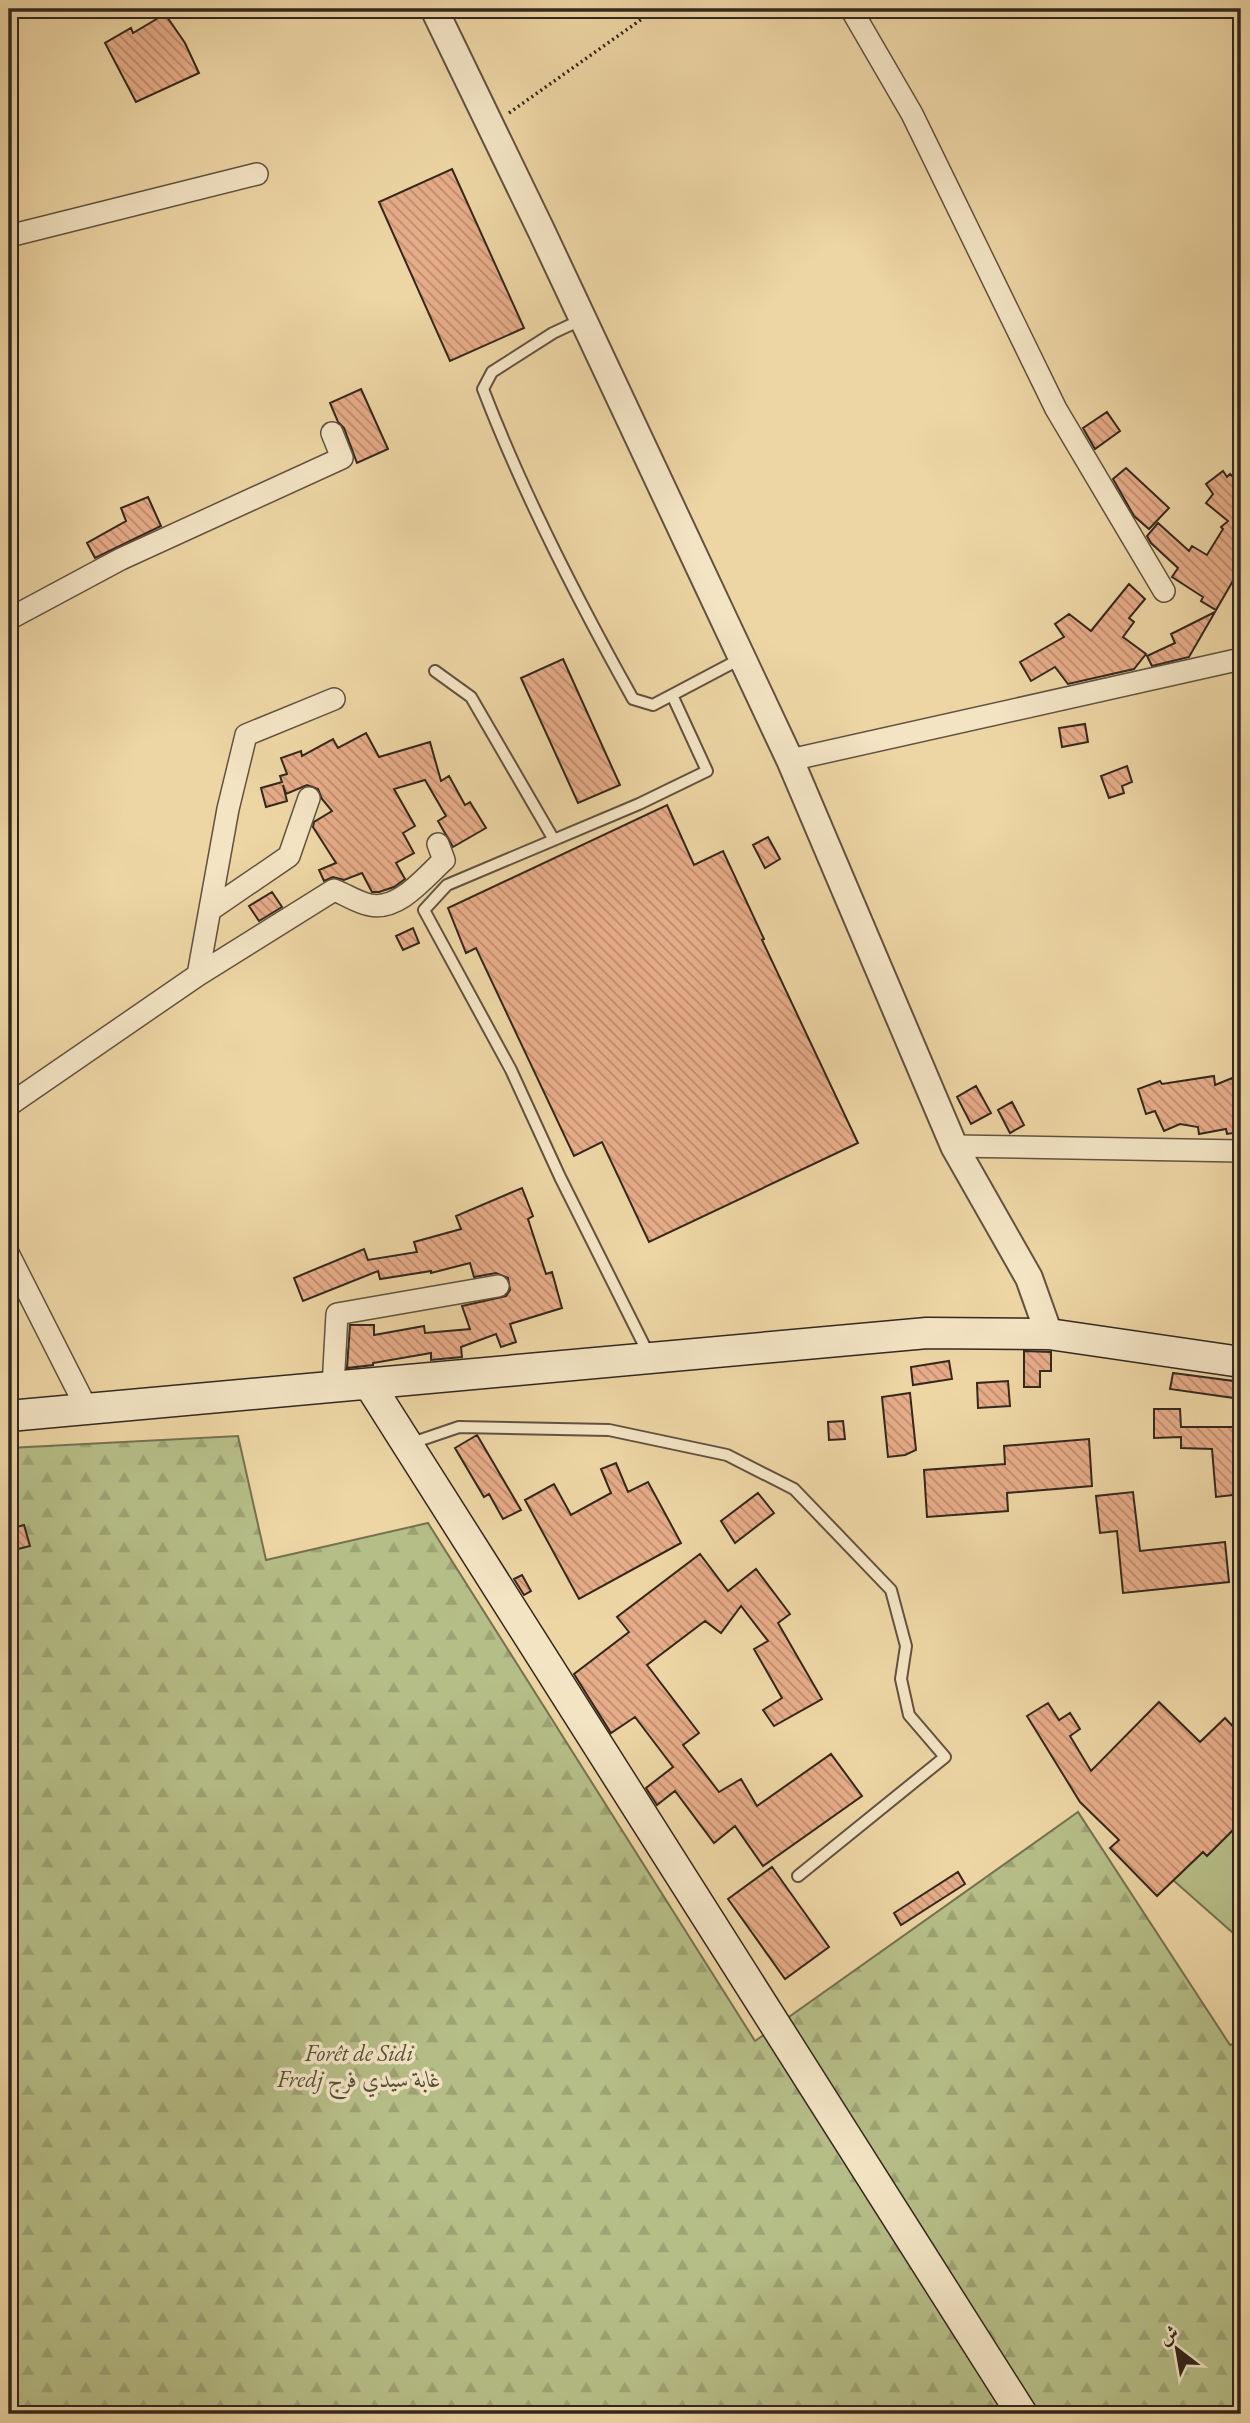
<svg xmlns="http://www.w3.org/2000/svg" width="1250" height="2423" viewBox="0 0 1250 2423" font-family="'EB Garamond',Amiri,serif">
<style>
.forest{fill:url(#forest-firs);stroke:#747252;stroke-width:2}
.garden{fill:#b6be87;stroke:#747252;stroke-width:2}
.building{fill:url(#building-back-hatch);stroke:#33271e;stroke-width:2}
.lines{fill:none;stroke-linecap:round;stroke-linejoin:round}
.service-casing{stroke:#625240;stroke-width:14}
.minor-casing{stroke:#625240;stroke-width:24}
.tertiary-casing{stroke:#625240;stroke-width:30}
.secondary-casing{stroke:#33271e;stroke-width:33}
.path{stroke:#33271e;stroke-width:3.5;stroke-dasharray:2 3.5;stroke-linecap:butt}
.service{stroke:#f3e4c4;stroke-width:10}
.minor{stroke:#f3e4c4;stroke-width:21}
.tertiary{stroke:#f3e4c4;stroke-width:26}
.secondary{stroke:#f3e4c4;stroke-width:30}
.labels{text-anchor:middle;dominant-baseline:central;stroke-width:7;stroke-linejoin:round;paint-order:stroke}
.park-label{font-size:23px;font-style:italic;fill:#544d38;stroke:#f3e4c4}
</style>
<defs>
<pattern id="forest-firs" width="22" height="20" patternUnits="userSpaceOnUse" patternTransform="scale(1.75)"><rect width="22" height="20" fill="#b6be87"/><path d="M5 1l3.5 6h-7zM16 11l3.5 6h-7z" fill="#9da374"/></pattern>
<pattern id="building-back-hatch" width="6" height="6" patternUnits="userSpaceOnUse" patternTransform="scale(1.75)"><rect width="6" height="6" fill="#e7ac88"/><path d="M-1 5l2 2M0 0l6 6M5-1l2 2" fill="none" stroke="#bc8c6f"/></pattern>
</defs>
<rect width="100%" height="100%" fill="#edd5a4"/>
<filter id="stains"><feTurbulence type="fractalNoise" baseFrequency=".00286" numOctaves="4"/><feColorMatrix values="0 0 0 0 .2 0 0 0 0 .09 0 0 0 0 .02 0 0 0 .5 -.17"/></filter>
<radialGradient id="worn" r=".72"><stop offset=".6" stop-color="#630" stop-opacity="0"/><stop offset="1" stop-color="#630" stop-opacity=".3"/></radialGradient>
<path class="forest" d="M238,1436l28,124 162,-37 327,518 323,-229 152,233 11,-3v372h-1232v-966z"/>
<path class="garden" d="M1241,1788v152l-76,-67z"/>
<path class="building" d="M165,14l20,29 14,30 -63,29 -31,-59 26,-15 2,5z
M452,169l72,159 -74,33 -71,-159z
M361,389l27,60 -31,14 -13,-35 -6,-6 -8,-19z
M1107,412l13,19 -25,18 -12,-21z
M1126,468l43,40 -20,21 -15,-13 -21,-37z
M1223,471l4,6 3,-3 11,10v83l-25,43 -15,-9 2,-4 -31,-20 6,-9 -27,-25 -4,-7 11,-13 31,28 3,-5 15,9 16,-26 -2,-2 7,-6 -22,-18 7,-9 -7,-10z
M148,497l13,29 -66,32 -8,-15 39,-22 -5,-13z
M1129,584l16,15 -16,19 5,4 -11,15 23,17 -12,15 -66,15 -13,-17 -24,14 -11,-19 44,-25 -9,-13 14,-10 22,17z
M1215,612l-26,45 -37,9 -5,-10 28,-13 -4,-9z
M563,659l57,126 -42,18 -57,-125z
M1085,724l3,18 -26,5 -3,-19z
M366,733l13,24 51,-15 11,39 8,-5 16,29 5,-3 16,26 -33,19 -15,-26 8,-5 -21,-36 -31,9 21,37 -12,7 11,20 -18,10 9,16 -11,8 -15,5h-7l-10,-19 -18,7 -11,-3 -9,4 -5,-11 17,-7 -23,-36 1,-5 18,-11 -10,-12 -4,-10 -11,-4 -21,9 -3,-9 4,16 -21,6 -5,-19 21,-6 -2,-6 7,-2 -6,-16 20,-7 1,5 31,-17 5,9z
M1127,766l5,16 -10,4 2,7 -15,5 -8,-22z
M667,805l27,60 29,-14 41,88 -2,1 96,203 -209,99 -47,-100 -28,14 -98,-208 -10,5 -18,-45z
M768,837l12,22 -15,9 -12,-23z
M272,892l10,15 -23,14 -10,-15z
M413,928l6,15 -16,7 -7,-14z
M1214,1076l1,9 17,-7 9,24v30l-14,2 -1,-5 -27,5 -1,-7 -18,-3 -16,7 -9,-20 -9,3 -8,-25 22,-8 2,3z
M976,1086l15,27 -20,11 -14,-27z
M1012,1102l12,23 -14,8 -12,-23z
M522,1188l11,28 -5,3 18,55 6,-2 10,36 -52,16 6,18 -15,5 -5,-13 -35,13 1,10 -31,3v-7l-58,10v2l-26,3 3,-43h24v10l50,-9 1,7 45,-4 -8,-23 44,-10 4,-6 -2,-12 -12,-5 -22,4 -4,-14 -39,10v-2l-51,8 -2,-8 -75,30 -9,-23 70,-29 4,11 49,-8 -3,-10 47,-13 -5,-13z
M1024,1351l27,1v19h-11v16h-16z
M949,1361l3,18 -39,6 -2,-18z
M1173,1373l68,9v17l-71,-10z
M1008,1381l2,25 -32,2 -1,-25z
M910,1393l6,57 -11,5 -17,2 -6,-60z
M1154,1409h26l1,18h60v67l-25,3 -4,-48 -31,-1v-11l-27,1z
M843,1421l2,18 -16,1 -1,-18z
M477,1435l44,75 -18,9 -14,-25 -5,3 -29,-49z
M1089,1439l3,47 -85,7 1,18 -81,6 -3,-47 81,-6 -1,-18z
M616,1463l12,29 20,-10 33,61 -102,56 -54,-99 29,-16 17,31 40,-22 -10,-24z
M1133,1492l7,59 85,-9 4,40 -106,11 -6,-62 -17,2 -4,-37z
M758,1493l16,20 -39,30 -14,-22z
M24,1525l6,21 -16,4 -5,-21z
M700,1554l28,37 28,-22 34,45 -12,9 44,76 -48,27 -11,-16 19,-12 -28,-49 14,-8 -27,-35 -20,27 -16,-12 -58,44 52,68 -16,12 36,47 22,-13 16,27 74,-52 31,42 -99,70 -28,-40 -21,17 -39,-52 -18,14 -11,-17 27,-21 -38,-50 -24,16 -37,-59 55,-42 -12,-15z
M522,1575l9,16 -7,4 -10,-16z
M1159,1702l41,40 25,-24 16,17v87l-34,34 -4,-4 -46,44 -47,-48 9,-8 -39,-38 -53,-86 21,-13 11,17 11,-7 10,16 -10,7 21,35z
M772,1867l57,80 -44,32 -57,-80z
M958,1872l7,12 -64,41 -7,-12z"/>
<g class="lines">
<defs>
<path id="service" d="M583,319l-30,14 -61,39 -9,17c41,107 94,210 150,310l20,6 89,-47
M435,671l36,26 83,143
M649,1355l-89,-178 -49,-107 -87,-160 23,-25 192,-81 68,-33 -35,-76
M409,1444l50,-17 150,3 118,25 67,34 97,101 15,56 -5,33 8,36 36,42 -147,119"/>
<path id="minor" d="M851,9l61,105 144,295 108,182
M9,236l248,-62
M9,619l112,-60 221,-101 -10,-25
M790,760l451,-101
M210,910l79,-54 20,-58
M198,975l30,-166 18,-74 88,-36
M9,1105l189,-130 136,-85c11,4 24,13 36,15 29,6 55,-28 74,-45l-6,-16
M954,1146l287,5
M9,1255l78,154
M333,1387l4,-73 161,-28"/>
<path id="tertiary" d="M434,9l107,221 249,530 164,386 75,132 20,56"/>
<path id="secondary" d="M369,1384l653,1030
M9,1416l918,-83 122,1 192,28"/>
</defs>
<use href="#service" class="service-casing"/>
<use href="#minor" class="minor-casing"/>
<use href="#tertiary" class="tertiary-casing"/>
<use href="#secondary" class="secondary-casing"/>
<path class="path" d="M509,113l147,-104"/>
<use href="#service" class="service"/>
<use href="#minor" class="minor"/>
<use href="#tertiary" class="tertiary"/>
<use href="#secondary" class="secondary"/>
</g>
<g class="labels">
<g class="park-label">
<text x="359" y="2053">Forêt de Sidi<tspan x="359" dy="26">Fredj غابة سيدي فرج</tspan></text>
</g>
</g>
<rect width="1250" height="2423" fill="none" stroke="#edd5a4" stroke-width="35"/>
<rect x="10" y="10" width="1229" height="2402" fill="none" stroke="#33271e" stroke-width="3.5"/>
<rect x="18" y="18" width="1215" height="2388" fill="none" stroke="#33271e" stroke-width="2"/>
<g transform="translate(1177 2349) rotate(329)" stroke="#f3e4c4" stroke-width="5" paint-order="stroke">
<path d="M0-5L12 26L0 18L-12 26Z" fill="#33271e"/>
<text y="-10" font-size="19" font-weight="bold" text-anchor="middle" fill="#33271e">ش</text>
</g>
<rect width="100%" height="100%" filter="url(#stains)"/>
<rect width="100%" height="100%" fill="url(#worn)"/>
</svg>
